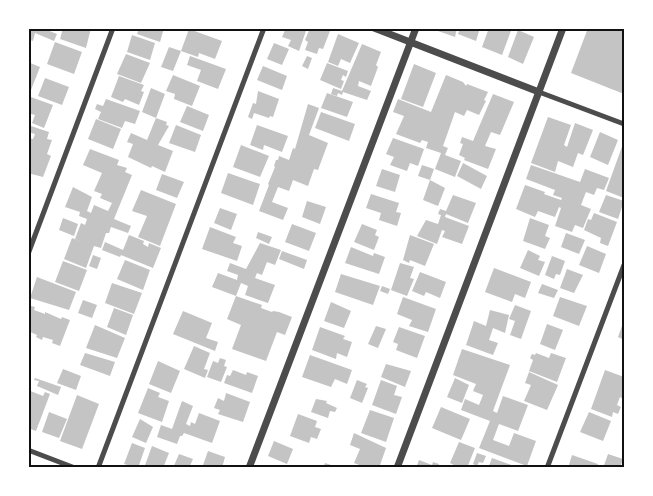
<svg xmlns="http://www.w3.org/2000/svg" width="653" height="496" viewBox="0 0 653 496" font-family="'PT Sans',sans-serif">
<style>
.building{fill:#c4c4c4}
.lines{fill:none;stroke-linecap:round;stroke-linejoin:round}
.minor{stroke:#4c4c4c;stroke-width:5}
.tertiary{stroke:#4c4c4c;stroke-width:7}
.neatline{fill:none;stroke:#111;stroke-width:2}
</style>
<rect width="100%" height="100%" fill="#fff"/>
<path class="building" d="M28,28h14l15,6 -3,7 -19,-8 -2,8 -3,-1 -1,4z
M63,28h28l-5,20 -26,-9z
M139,28h25l-4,14 -23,-8z
M286,28h21l-8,23 -11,-5 3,-6 -9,-3z
M310,28h15l5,3 -7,18 -4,-1 -2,6 -12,-4 3,-8 -3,-2z
M439,28h18l-2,9 -17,-6z
M460,28h20l-4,13 -18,-7z
M489,28h23l-10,27 -20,-8z
M588,28h36v66l-53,-21z
M189,29l33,12 -7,18 -16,-6 -1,4 -17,-6z
M518,30l16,7 -11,27 -15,-7z
M338,34l21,9 -9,20 -9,-4 -3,7 -10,-4z
M132,35l23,8 -5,17 -23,-8z
M55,42l27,10 -8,22 -27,-10z
M274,43l15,6 -7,16 -15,-6z
M362,44l19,8 -5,13 2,2 -7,19 -12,-5 -1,5 13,5 -4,9 -24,-8 -1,3 -4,-2 -1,3 -6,-2 2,-6 9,3z
M169,47l12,4 -8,20 -12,-4z
M126,54l24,9 -9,20 -24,-9z
M190,56l36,13 -8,20 -21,-8 4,-11 -14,-5z
M307,56l5,2 -4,11 -6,-3z
M28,62l12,5 -9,23 -3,-1z
M327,63l21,8 -2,6 -3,-2 -2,5 3,1 -3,8 -21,-9z
M414,64l22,9 -13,34 -22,-8z
M263,66l24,10 -5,14 -25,-10z
M173,75l27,11 -8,20 -18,-7 1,-5 -9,-3z
M446,75l17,7 3,4 1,-2 21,8 -4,8 2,1 -7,14 -12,-5 -3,6 -9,-4 -7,20 -5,14 5,2 -3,7 16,6 -6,16 -20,-8 6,-16 -15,-5 2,-6 -6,-2 -2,3 -24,-9 8,-18 -11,-4 5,-13 33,13z
M119,76l25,9 -3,6 3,1 -5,13 -14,-6 -2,3 -12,-5z
M45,78l24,9 -7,18 -24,-9z
M151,88l14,6 -9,24 -14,-6z
M258,91l21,8 -6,18 -3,-1 -1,2 -15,-5 -2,6 -4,-2 5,-14 3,1z
M327,93l26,9 -6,15 -26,-9z
M493,94l21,8 -14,33 -9,-3 -6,14 11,3 -8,20 -24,-9 1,-2 -6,-3 4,-11 -3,-1 2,-6 11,4z
M28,96l25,9 -9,23 -12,-5 3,-8 -7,-2z
M106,99l34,12 -5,13 -10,-3 -3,7 -24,-9 3,-7 -6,-3 2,-5 6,2z
M308,104l11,4 -10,27 19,8 -10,27 -4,-1 -6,17 -15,-6 -4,11 -11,-4 -6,15 16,6 -5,12 -24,-9 10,-26 -1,-1 7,-17 -1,-1 2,-6h2l1,-4 10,4 4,-12 2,1z
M187,106l22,9 -6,16 -23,-9z
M321,112l34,12 -6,17 -34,-13z
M548,117l23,8 -7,20 3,2 8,-24 18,7 -10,25 -5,-2 -5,14 -15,-6 -3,11 -24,-9z
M156,118l11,4 -1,3 3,1 -11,19 15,6 -8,21 -13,-6 -1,2 -23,-11 5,-13 -6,-2 4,-9 16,7z
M96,119l25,10 -8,20 -25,-10z
M28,125l21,7 -2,7 5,1 -5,14 4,2 -8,21 -15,-4v-35l5,1 2,-5 -7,-2z
M176,125l25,10 -6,17 -26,-9z
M257,125l31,11 -6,16 -18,-7 -1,5 -13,-5z
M600,132l18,8 -10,25 -18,-8z
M393,138l31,11 -6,17 -8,-3 -3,8 -17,-6 4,-8 -8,-3z
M624,141v57l-18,-7z
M241,145l28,11 -9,21 -27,-10z
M90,149l29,11 -2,5 10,3 -2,4 7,3 -18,44 17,7 -3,7 -17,-6 -2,6h-3l-5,15 -7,-2 -8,22 -22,-9 8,-21 16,6 -13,-5 6,-16 4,2 2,-6 -8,-3 1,-4 -15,-5 8,-20 19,10 -5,14 4,2 3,-8 14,6 4,-8 -12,-5 2,-4 -8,-3 8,-18 -19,-8z
M463,163l24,13 -6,13 -24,-13z
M422,165l12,4 -4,11 15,8 -7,18 -15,-6 7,-20 -12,-4z
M531,165l49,17 5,-13 24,9 -5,12 -7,-2 -3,7 -8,-3 -5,13 10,4 -8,19 -8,-3 -3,7 -17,-6 6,-18 -2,-1 -4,10 -17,-6 -3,6 -19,-8 9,-24 20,7 -1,2 14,5 3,1 1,-2 -9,-3 2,-5 -29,-11z
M382,169l18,6 -5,17 -19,-6z
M228,173l32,11 -7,21 -32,-12z
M162,174l22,8 -7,16 -21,-8z
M141,190l35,14 -16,42 -22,-9 9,-21 -15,-5z
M371,194l28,9 -3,9 5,1 -4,13 -18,-6 2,-7 -15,-5z
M453,195l23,8 -8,20 -22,-9 -1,3 24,9 -7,18 -20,-7 3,-6 -3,-1 -5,14 -20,-8 9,-16 12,4 3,-9 -3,-1 2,-5 6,2z
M606,195l18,6 -6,18 -19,-7z
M307,201l19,6 -6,17 -18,-7z
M220,208l17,6 -6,16 -17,-7z
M594,213l23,9 -9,24 -8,-3 1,-5 -17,-8 4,-11 3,1z
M63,218l15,6 -4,12 -15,-6z
M530,218l19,7 -4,11 5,2 -5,11 -22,-8z
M292,224l24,9 -7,18 -24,-9z
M362,224l15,6 -2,5 4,2 -5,13 -20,-8z
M210,227l26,10 -3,6 9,3 -5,15 -35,-12z
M258,232l14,5 -3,7 -13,-6z
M566,233l19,7 -6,14 -18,-7z
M129,235l15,6 -1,3 5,3 1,-4 12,5 -8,20 -32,-13 -1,2 -18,-7 3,-8 18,8z
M410,235l24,9 -9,22 -15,-6 -1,3 -6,-3z
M260,243l21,7 -6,15 -8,-3 -5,13 -5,-2 -2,5 20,7 -7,18 -23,-8 3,-9 -7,-3 -5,13 26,9 -1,3 11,4 1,-1 6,1 13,5 -7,18 -8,-3 -11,29 -34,-12 9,-24 -14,-6 9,-23 -24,-9 6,-14 19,7 1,-5 -11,-4 3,-8 16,6z
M587,246l19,8 -7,19 -20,-8z
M351,247l22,9 1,-3 11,4 -6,17 -34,-11z
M528,250l12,6 -2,4 7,2 -6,14 -19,-8z
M282,251l25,9 -3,9 -25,-10z
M93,255l8,3 -4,11 -8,-3z
M552,256l13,5 -5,14 -4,-1 -2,5 -9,-4z
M125,260l25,10 -7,20 -26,-11z
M63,261l24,9 -8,21 -24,-9z
M400,263l14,4 -4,11 4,1 -7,17 -16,-6z
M494,268l37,14 -6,16 -10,-4 -3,8 -27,-10z
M567,269l16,6 -9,18 -14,-5z
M420,272l26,10 -6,16 -14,-6 -2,4 -12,-5z
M341,274l39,12 -7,19 -38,-13z
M37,277l39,15 -7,18 -39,-12z
M112,283l30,10 -8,21 -29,-11z
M542,284l16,6 -4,8 -16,-5z
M382,286l8,3 -2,5 -8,-3z
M403,297l33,12 -8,23 -19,-6 3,-6 -15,-6z
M560,297l27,9 -8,20 -26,-10z
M83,300l14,5 -5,13 -14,-5z
M331,302l20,9 -7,17 -20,-7z
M515,305l16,6 -10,28 -11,-4 5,-14 -6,-2z
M31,306l4,1 -1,3 11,4v-2l16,7 1,-2 8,3 -10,26 -8,-3 1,-3 -10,-3 -1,3 -6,-3 1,-2 -9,-4v-19z
M114,308l19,7 -7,20 -19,-8z
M490,310l19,5 -4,18 -12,-5 -4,12 9,3 -5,12 -27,-10 8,-24 12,5z
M183,311l29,12 -6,15 12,4 -3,9 -42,-17z
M547,324l16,6 -8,20 -15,-6z
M95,325l30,13 -8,20 -31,-10z
M376,326l10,3 -8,19 -10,-4z
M622,326l2,1v13l-6,-3z
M320,327l25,9 -2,3 9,3 -5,15 -10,-4 -1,6 -24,-9z
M399,327l26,9 -8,22 -21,-8 2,-6 -5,-2z
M194,346l16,7 -6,16 4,1 -3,8 -21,-9z
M462,349l48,16 -17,46 4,2 6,-17 25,9 -10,26 -19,-7 -6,16 16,6 5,-13 22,8 -9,25 -48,-18 11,-27 -29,-11 4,-11 14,6 4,-10 -10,-4 3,-7 -23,-9z
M85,353l30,9 -5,14 -30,-11z
M536,353l13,5 2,-5 15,5 -9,24 -28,-11 4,-11 -3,-2 2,-4 3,1z
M310,355l42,15 -5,14 -12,-5 -4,8 -29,-10z
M220,358l6,2 -2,6 3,1 -6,15 -14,-5 6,-16 5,2z
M158,361l22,10 -9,22 -22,-9z
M386,364l25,7 -6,16 -24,-10z
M63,369l18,7 -5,14 -19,-7z
M233,370l13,5 1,-3 11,4 -6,17 -28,-10 3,-8 3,1z
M605,370l19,7v19l-1,3 -3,-2 -3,8 4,2 -3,7 -5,-2 -1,5 -21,-8z
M529,372l29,13 -11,25 -23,-9 7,-16 -6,-2z
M35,378l26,9 -3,8 -21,-9 2,-5 -5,-1z
M455,378l14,7 -7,18 -15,-6z
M357,380l10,4 -2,3 3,1 -6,15 -12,-5z
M381,380l16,6 -3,9 8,2 -6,17 -24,-9z
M148,388l12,5 -2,4 11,4 -7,21 -24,-9z
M28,390l15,6 2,-4 5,2 -14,37 -8,-3z
M226,393l24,9 -7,20 -25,-8 2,-4 -6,-2 4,-10 6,3z
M77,395l22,9 -17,45 -22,-8z
M316,399l11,2 -1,2 11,5 -2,4 -5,-1 -2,7 -17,-6z
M182,401l11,5 -7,18 4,2 1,-4 4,2 4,-11 21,8 -8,22 -28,-10 -2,3h-2l-3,8 -20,-7 4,-12 11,4z
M441,407l29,12 -9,21 -29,-12z
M370,410l24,8 -8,24 -25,-9z
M49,412l18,7 -8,19 -17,-6z
M589,412l22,9 -8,20 -23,-9z
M298,414l19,7 -2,6 6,2 -4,10 -6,-2 -2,6 -19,-7z
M140,419l13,8 -7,16 -14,-6z
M354,433l32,15 -7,20h-12l-13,-5 6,-14 -10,-4z
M274,441l19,8 -6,15 -19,-8z
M459,442l16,6 -8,20h-7l-10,-5z
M132,443l13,5 -7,20 -14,-4z
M152,446l17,7 -6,15h-19z
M208,451l17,6 -3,11h-20z
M477,453l9,3 -3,7 -4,-1 -2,4 -4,-2z
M179,454l14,5 -4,9h-16z
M608,454l15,5 -3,9h-17z
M572,455l26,9 -1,4h-29z
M492,458l25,9v1h-29z
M419,460l13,5 1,-3 6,2 -1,4h-22z
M325,463l12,4v1h-14z"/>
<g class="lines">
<path class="minor" d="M539,92l85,32
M28,254l85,-226
M28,450l47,18
M98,468l166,-440
M547,468l77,-203"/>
<path class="tertiary" d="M374,28l165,64
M249,468l167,-440
M397,468l166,-440"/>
</g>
<rect width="653" height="496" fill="none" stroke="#ffffff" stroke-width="60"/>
<rect x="30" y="30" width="593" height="436" class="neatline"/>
</svg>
